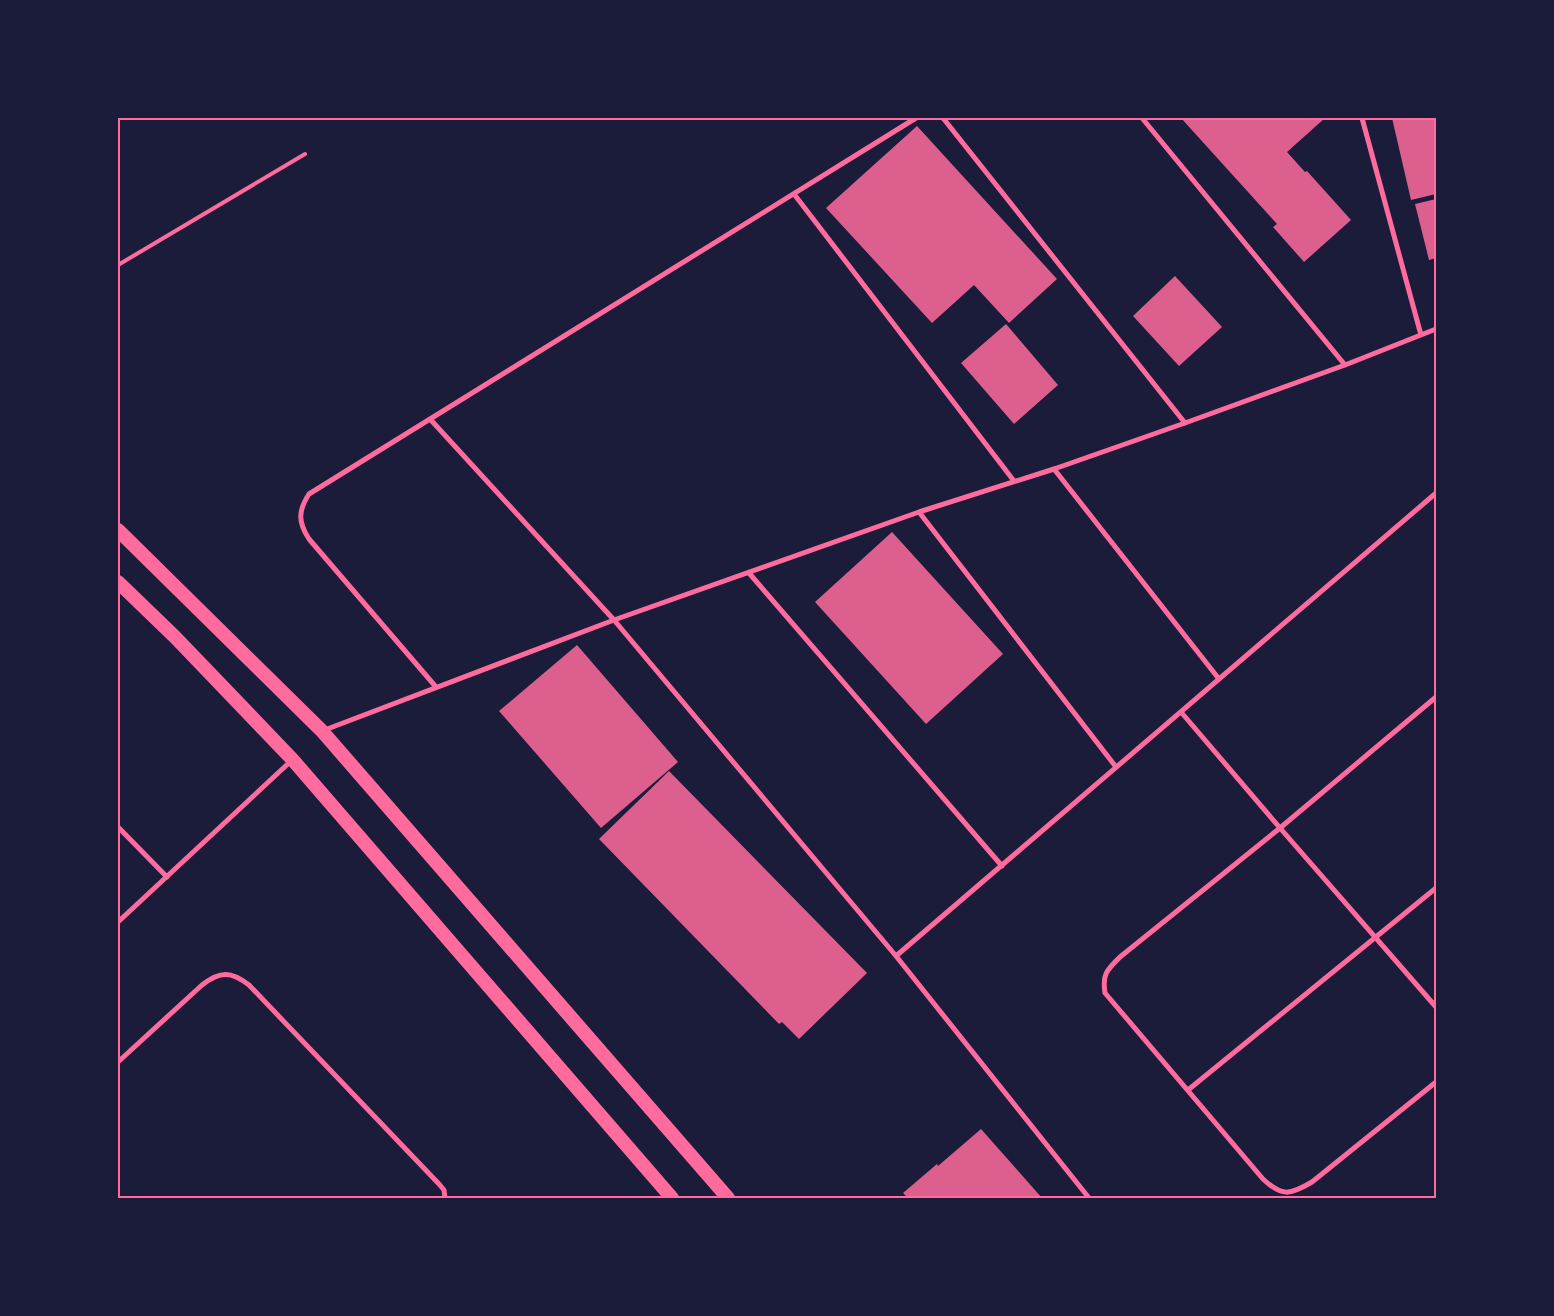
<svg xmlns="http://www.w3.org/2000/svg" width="1554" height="1316" viewBox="0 0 1554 1316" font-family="'Noto Serif',serif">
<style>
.building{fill:#dd5f8e}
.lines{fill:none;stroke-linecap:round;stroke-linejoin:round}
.service{stroke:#ff6b9d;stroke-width:4}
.minor{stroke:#ff6b9d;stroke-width:5}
.trunk{stroke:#ff6b9d;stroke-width:14}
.neatline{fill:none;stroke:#ff6b9d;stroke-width:2}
</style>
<rect width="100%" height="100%" fill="#1b1b3a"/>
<path class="building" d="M1181,118h144l-38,34 18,20 2,-1 44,49 -47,42 -31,-35 4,-3z
M1392,118h44v76l-25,6z
M917,126l140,153 -48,44 -35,-38 -42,38 -106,-115z
M1436,199v59l-7,2 -14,-56z
M1175,276l47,51 -43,39 -46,-50z
M1006,324l52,61 -44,39 -53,-61z
M892,532l111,122 -77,70 -111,-122z
M577,645l101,117 -77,66 -102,-117z
M669,771l198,202 -68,66 -17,-17 -3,2 -180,-185z
M981,1129l61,69h-134l-5,-5 34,-29 1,2z"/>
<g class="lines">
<path class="service" d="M118,265l187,-111"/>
<path class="minor" d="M943,118l242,305
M1142,118l203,247
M1362,118l59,217
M794,194l220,287
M430,419l184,201 282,336 193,242
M1054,469l165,210
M919,512l197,255
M749,573l253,293
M436,687l-127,-148c-11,-17 -11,-28 0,-45l607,-376
M1436,697l-156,131 -160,129c-13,13 -18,17 -15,36l158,186c19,18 27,16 49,3l124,-100
M1181,712l99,116 156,179
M322,731l292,-111 305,-108 135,-43 131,-46 160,-58 91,-36
M118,827l49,50
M118,922l173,-161
M896,956l540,-463
M118,1062l84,-77c18,-14 29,-14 47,0l190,199 5,6 1,8
M1188,1090l248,-202"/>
<path class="trunk" d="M118,530l204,201 406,467
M118,582l57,55 117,122 380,439"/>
</g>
<rect width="1554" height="1316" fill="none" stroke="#1b1b3a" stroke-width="238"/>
<rect x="119" y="119" width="1316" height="1078" class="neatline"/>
</svg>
